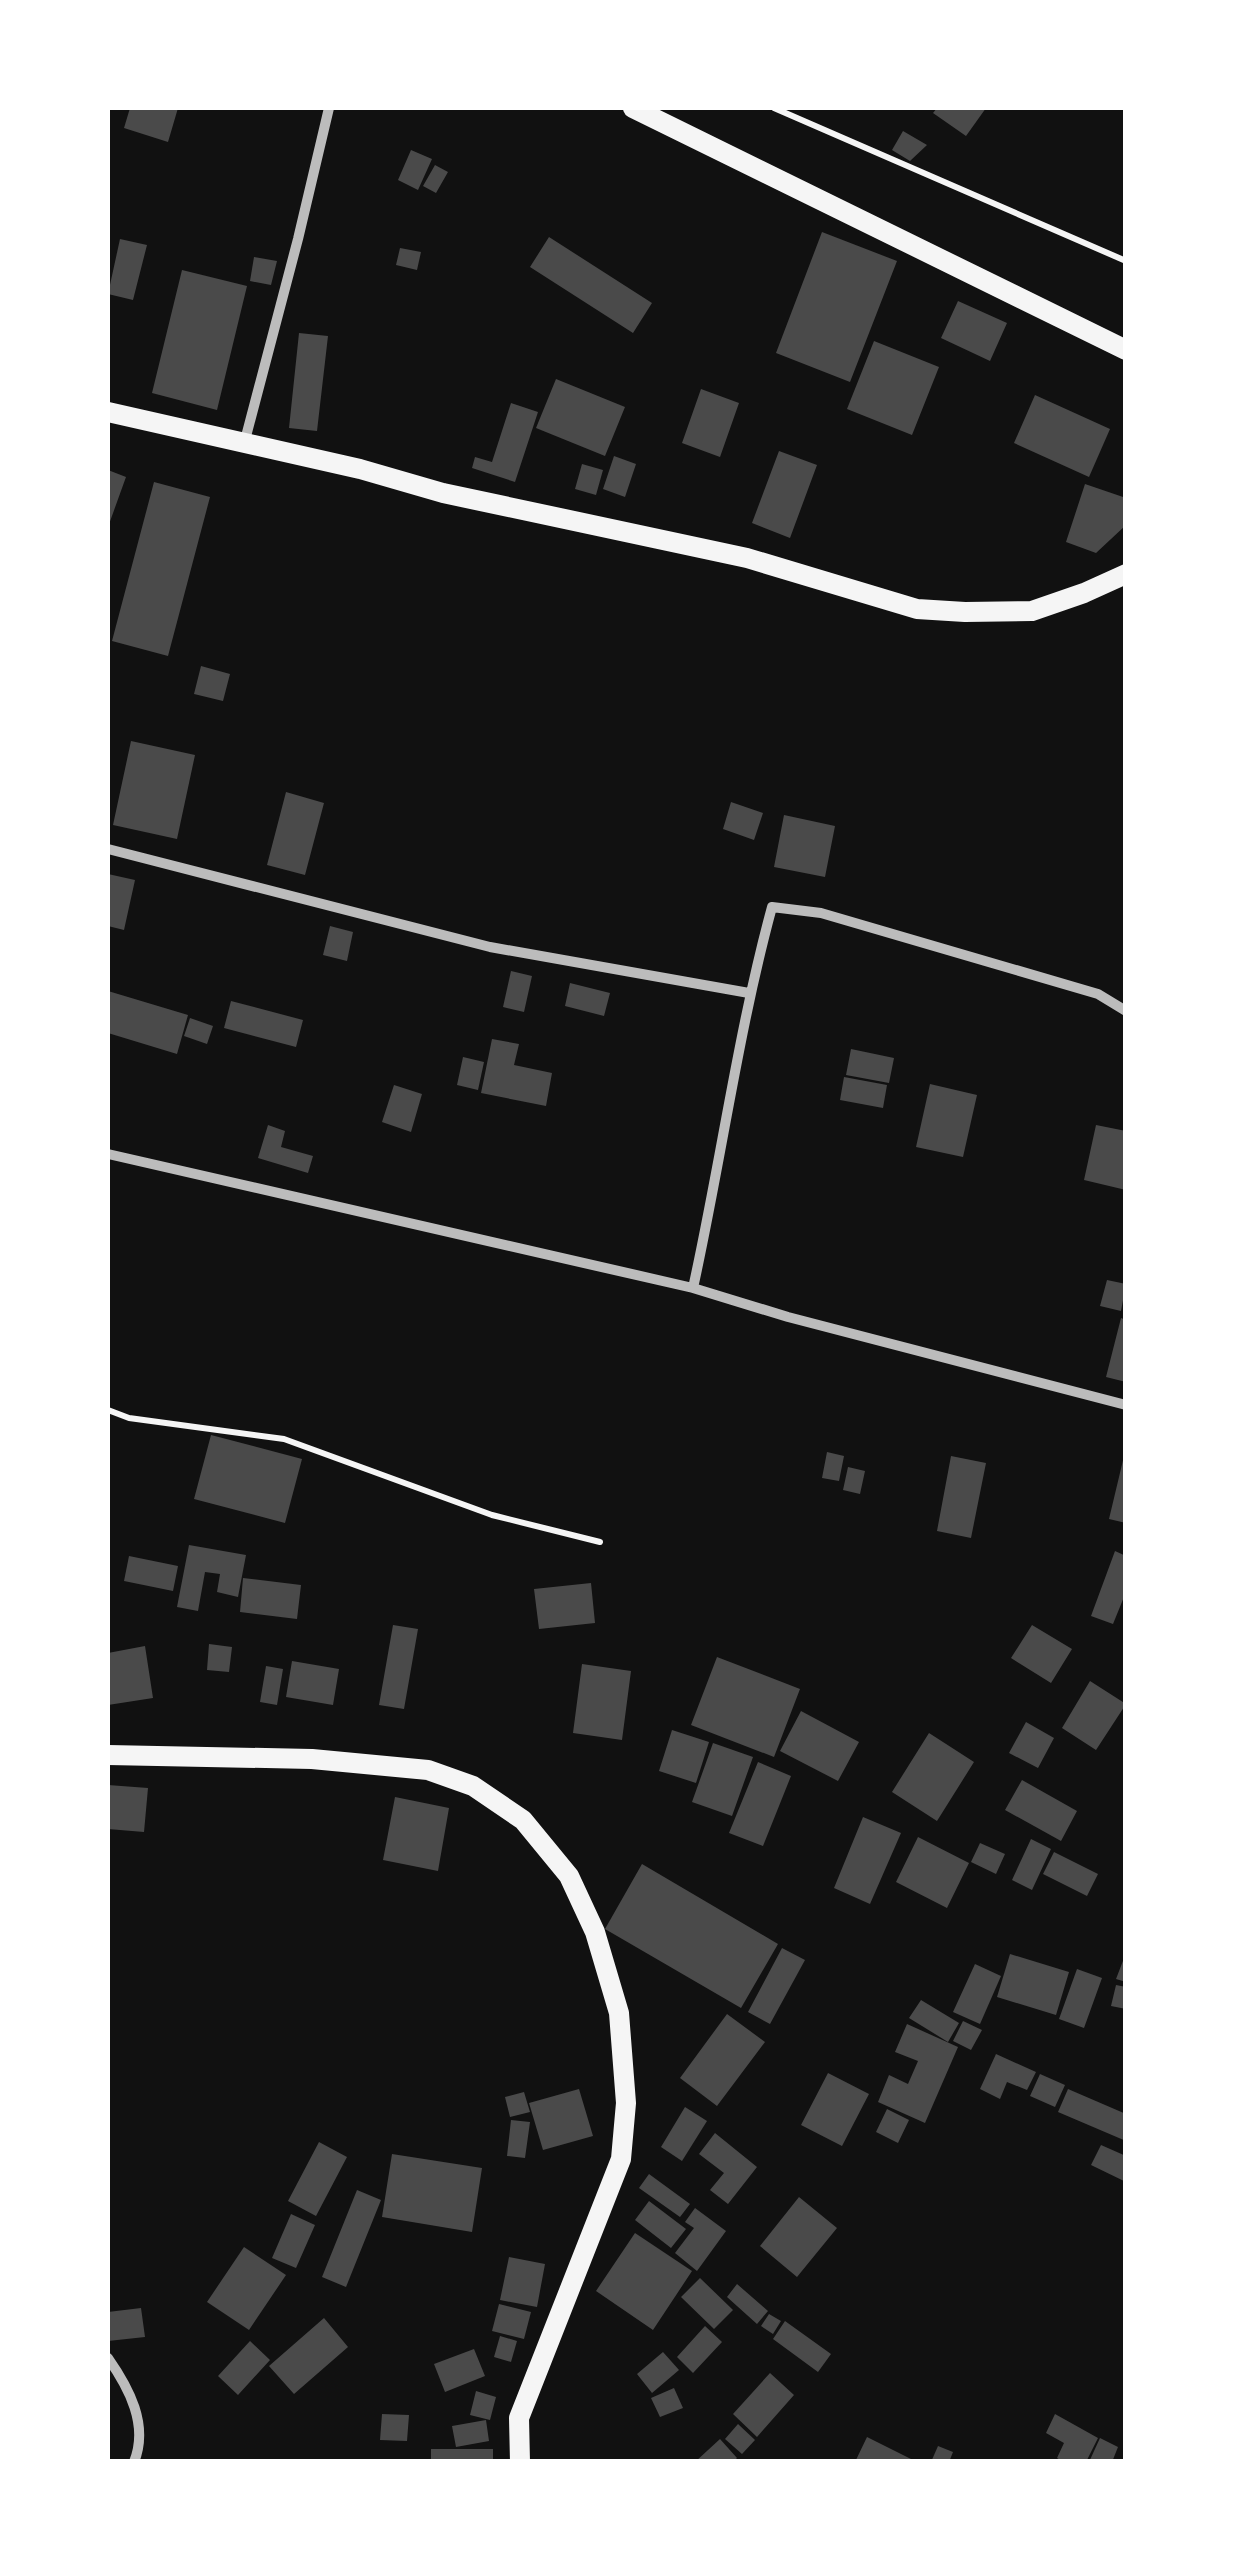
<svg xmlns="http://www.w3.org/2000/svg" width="1233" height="2569" viewBox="0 0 1233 2569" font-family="Literata,serif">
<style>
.building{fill:#4a4a4a}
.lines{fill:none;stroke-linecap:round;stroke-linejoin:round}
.path{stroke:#f5f5f5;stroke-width:6}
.minor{stroke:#bcbcbc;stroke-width:10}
.secondary{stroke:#f5f5f5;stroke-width:20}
</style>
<rect width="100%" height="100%" fill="#111"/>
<path class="building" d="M130,108h48l-10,34 -44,-14z
M937,108h49l-20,28 -33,-23z
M903,131l24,14 -17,16 -18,-11z
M411,150l21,9 -14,31 -20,-10z
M435,165l13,7 -12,21 -13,-7z
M822,232l75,29 -47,121 -74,-29z
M549,237l103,66 -19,30 -103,-66z
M120,239l27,6 -14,55 -25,-6z
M400,248l21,4 -4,18 -21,-5z
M254,257l23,4 -6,24 -21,-4z
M182,270l65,16 -30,124 -65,-17z
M958,301l49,22 -17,38 -49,-23z
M299,333l29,3 -11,95 -28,-3z
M874,341l65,26 -27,68 -65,-26z
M556,379l69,28 -20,49 -69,-28z
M701,389l38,14 -19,54 -38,-14z
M1035,395l75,34 -21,48 -75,-34z
M511,403l27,9 -23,70 -43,-14 3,-11 17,5z
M779,451l38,14 -27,73 -38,-15z
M614,456l22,8 -11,33 -22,-8z
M582,464l21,6 -7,25 -21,-6z
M108,470l18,7 -18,50z
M154,482l56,15 -42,159 -56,-15z
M1085,484l41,14v27l-30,28 -30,-11z
M201,666l29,8 -7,27 -29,-7z
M131,741l64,14 -18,84 -64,-14z
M286,792l38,11 -19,72 -38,-10z
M731,802l32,11 -9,27 -31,-11z
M784,815l51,11 -10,51 -51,-10z
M108,874l27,6 -11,50 -16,-4z
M330,926l23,6 -6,29 -24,-6z
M511,971l21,5 -8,36 -21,-5z
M570,983l40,10 -6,23 -39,-10z
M108,991l80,24 -11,39 -69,-21z
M231,1001l72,19 -7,27 -72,-19z
M190,1018l23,8 -6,18 -23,-8z
M492,1039l27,5 -5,21 38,8 -6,33 -65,-13z
M851,1049l43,9 -5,25 -43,-8z
M463,1057l21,5 -6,28 -21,-5z
M844,1077l43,8 -4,23 -43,-8z
M930,1084l47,11 -14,62 -47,-10z
M394,1085l28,9 -11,38 -29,-10z
M268,1125l17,6 -4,16 32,9 -5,17 -50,-15z
M1096,1125l30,6v59l-42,-10z
M1107,1280l19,4 -5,27 -21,-5z
M1121,1318l5,2v62l-20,-5z
M211,1435l91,24 -17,64 -91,-24z
M827,1452l17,4 -5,25 -17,-3z
M951,1456l35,7 -15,75 -34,-7z
M1124,1456h2v67l-17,-4z
M848,1467l17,4 -5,23 -17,-4z
M189,1545l57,10 -8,42 -21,-5 3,-18 -15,-2 -7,39 -21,-4z
M1115,1551l11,5v36l-13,32 -22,-8z
M129,1556l49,10 -5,25 -49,-10z
M243,1578l58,7 -4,34 -57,-7z
M591,1583l4,40 -56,6 -5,-40z
M393,1625l25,4 -14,80 -25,-4z
M1032,1625l40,24 -21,34 -40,-25z
M209,1644l23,3 -3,25 -22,-2z
M145,1646l8,52 -45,7v-52z
M717,1657l83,32 -26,68 -83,-32z
M292,1661l47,8 -6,36 -47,-8z
M582,1664l49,7 -9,69 -49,-7z
M266,1666l17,3 -6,36 -17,-3z
M1090,1681l36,23 -30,46 -34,-22z
M801,1711l58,31 -21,39 -58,-30z
M1026,1722l28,16 -16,30 -29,-15z
M672,1730l37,12 -13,41 -37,-12z
M929,1733l45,29 -37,59 -45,-29z
M713,1743l40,14 -21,59 -40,-14z
M758,1762l33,14 -28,70 -34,-13z
M1022,1780l55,31 -16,30 -56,-31z
M108,1785l40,3 -4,44 -36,-3z
M395,1797l54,11 -11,63 -55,-11z
M863,1817l38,16 -31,71 -36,-16z
M918,1837l51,26 -22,45 -51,-26z
M1031,1839l20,10 -19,41 -20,-10z
M980,1843l25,11 -9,20 -25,-12z
M1054,1852l44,22 -11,22 -44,-22z
M642,1864l136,80 -37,64 -136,-79z
M782,1948l23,12 -35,64 -22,-12z
M1126,1953v29l-10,-3z
M1010,1954l59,18 -13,43 -59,-18z
M975,1964l26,12 -21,48 -27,-12z
M1077,1969l25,9 -18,50 -25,-9z
M1116,1985l10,2v22l-15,-3z
M921,2000l38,23 -11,19 -39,-24z
M727,2014l38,28 -48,64 -37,-28z
M963,2021l19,9 -11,20 -18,-9z
M907,2024l51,23 -33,76 -47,-21 11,-27 19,9 10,-23 -23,-9z
M996,2054l40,18 -9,18 -20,-8 -7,17 -20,-10z
M828,2073l41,21 -27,52 -41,-21z
M1040,2074l25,11 -10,22 -25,-11z
M579,2089l14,47 -50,14 -14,-47z
M1068,2089l58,25v27l-68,-29z
M524,2092l6,20 -20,5 -5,-20z
M685,2107l22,14 -25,40 -21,-14z
M887,2109l22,11 -11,23 -22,-11z
M511,2120l19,2 -5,36 -18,-2z
M715,2133l42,34 -29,37 -18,-14 14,-17 -25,-19z
M319,2142l28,15 -31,59 -28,-15z
M1101,2145l25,11v26l-35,-17z
M392,2154l90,14 -10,64 -90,-15z
M649,2174l41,30 -10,13 -41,-29z
M357,2190l24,10 -35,87 -24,-10z
M799,2197l38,31 -40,49 -37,-31z
M649,2201l37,28 -15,19 -36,-28z
M695,2208l31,23 -29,40 -22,-18 19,-25 -9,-6z
M291,2214l24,11 -19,43 -24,-10z
M635,2233l57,38 -39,59 -57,-39z
M244,2247l42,28 -37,55 -42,-28z
M509,2257l36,7 -8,43 -37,-7z
M700,2278l33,32 -19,19 -33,-32z
M737,2284l31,27 -11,13 -30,-27z
M499,2304l32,8 -7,27 -32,-8z
M141,2308l4,29 -37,4v-29z
M769,2314l12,7 -8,13 -12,-8z
M324,2318l24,29 -54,47 -25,-28z
M785,2321l46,33 -13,18 -45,-33z
M705,2326l17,16 -29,31 -16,-16z
M500,2336l17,5 -6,21 -17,-5z
M250,2341l20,19 -32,35 -20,-19z
M474,2349l11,27 -40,16 -11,-28z
M663,2352l16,18 -27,23 -15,-19z
M770,2373l24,22 -37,42 -24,-23z
M674,2388l9,20 -23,9 -9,-19z
M476,2391l20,6 -6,23 -20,-5z
M382,2414l27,1 -2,26 -27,-1z
M1055,2414l43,24 -12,24h-23l-6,-4 7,-15 -18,-10z
M486,2420l3,21 -33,6 -4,-21z
M738,2424l17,16 -13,14 -17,-15z
M867,2437l50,25h-62z
M1100,2438l18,9 -6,15h-23z
M720,2439l17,19 -4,4h-38z
M938,2446l15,6 -4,10h-18z
M431,2449h62v13h-62z"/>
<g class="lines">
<path class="path" d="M774,108l352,153
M108,1410l21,8 155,21 208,76 108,27"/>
<path class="minor" d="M244,444l54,-205 31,-131
M108,849l382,98 259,46
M1126,1011l-28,-17 -277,-81 -49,-6c-34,125 -51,254 -79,381l95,29 338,88
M108,1154l585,134
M108,2358c21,30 41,67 26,104"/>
<path class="secondary" d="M633,108l493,242
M108,412l252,57 83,24 304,65 170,51 48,3 67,-1 52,-18 42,-19
M108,1755l204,4 116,11 45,16 50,34 46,56 26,56 24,81 7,90 -5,56 -102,259 1,44"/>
</g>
<rect width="1233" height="2569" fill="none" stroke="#ffffff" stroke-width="220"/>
</svg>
